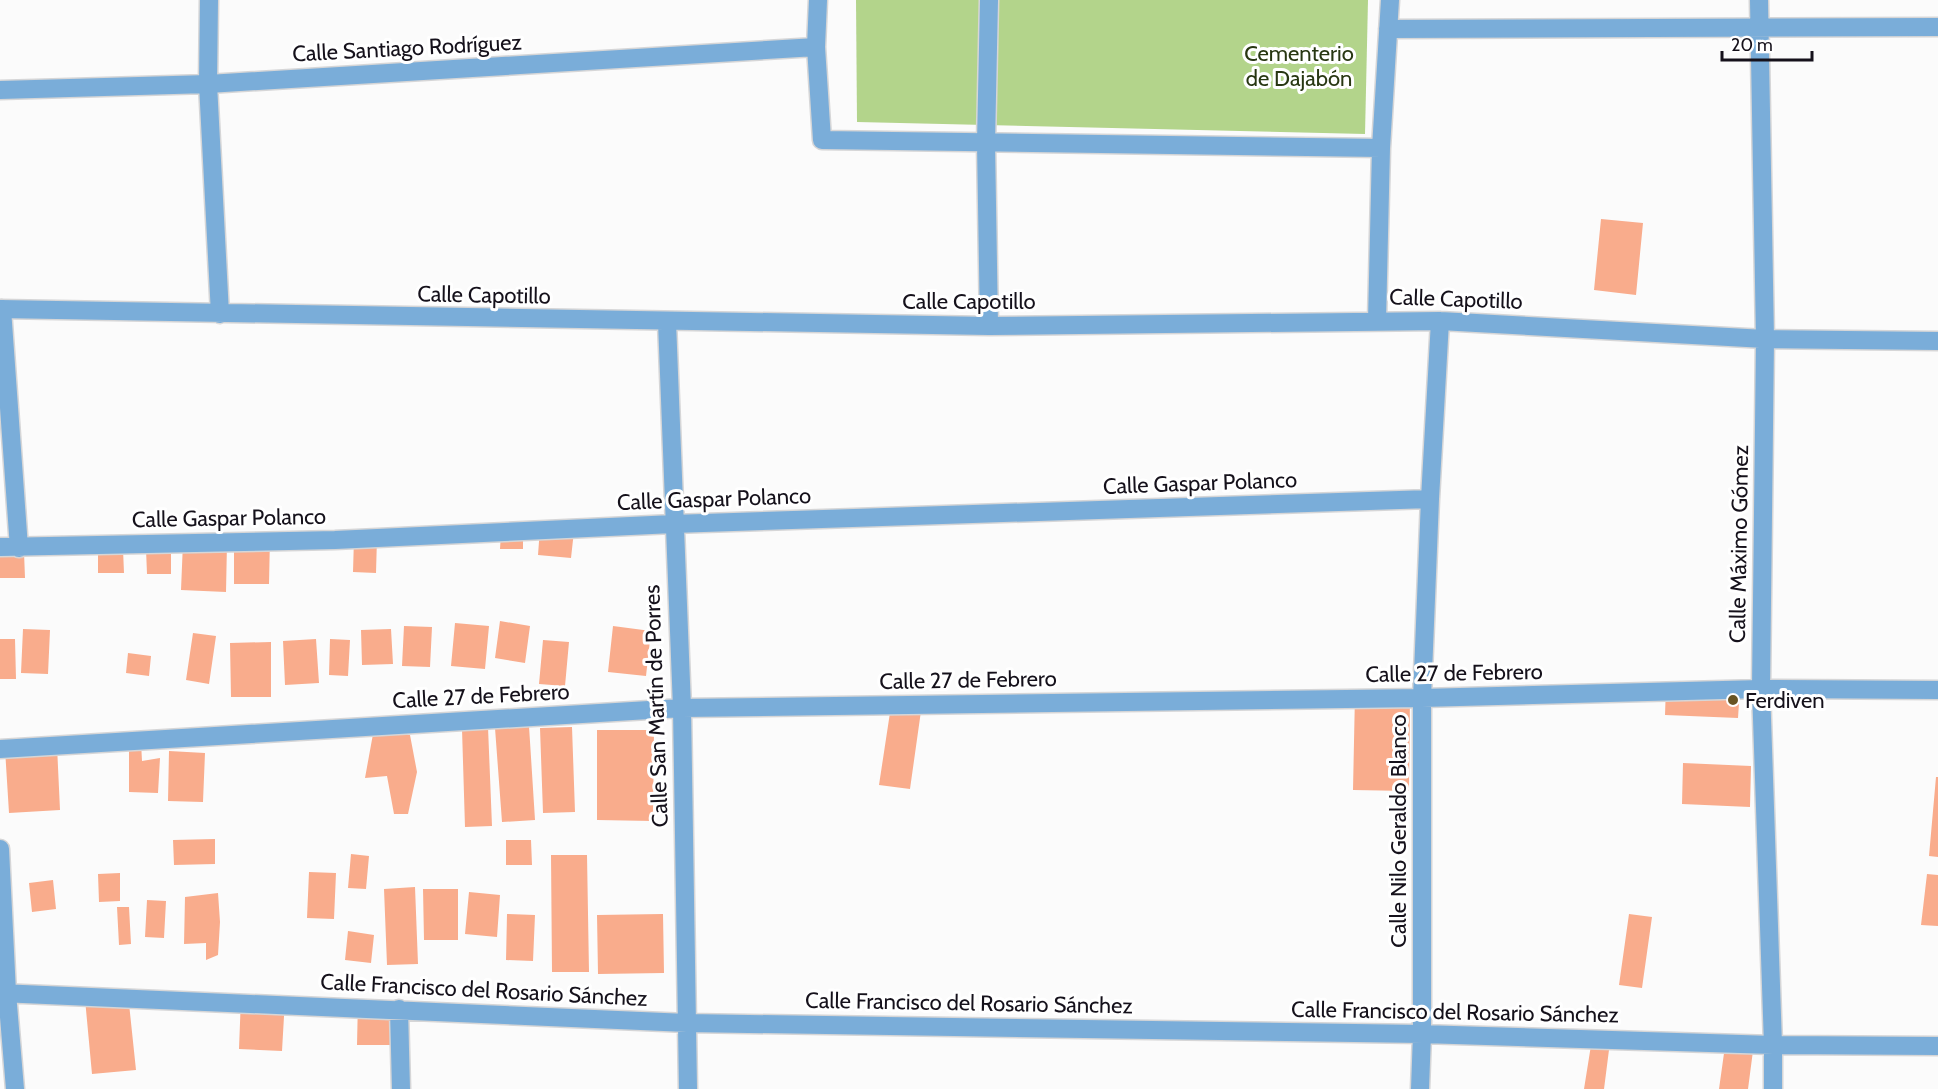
<svg xmlns="http://www.w3.org/2000/svg" width="1938" height="1089" viewBox="0 0 1938 1089" font-family="Cabin,sans-serif">
<style>
.green{fill:#b3d48b}
.building{fill:#f9ac8c}
.lines{fill:none;stroke-linecap:round;stroke-linejoin:round}
.minor-casing{stroke:#d6d6d7;stroke-width:21}
.minor{stroke:#7aadd9;stroke-width:18}
.poi-dot{fill:#685423;stroke:#fff;stroke-width:2}
.labels{text-anchor:middle;dominant-baseline:central;stroke-width:6;stroke-linejoin:round;paint-order:stroke}
.street-label{font-size:22px;fill:#15111b;stroke:#fff}
.park-label{font-size:22px;fill:#283712;stroke:#fff}
.poi-label{font-size:22px;fill:#15111b;stroke:#fff;text-anchor:start}
</style>
<rect width="100%" height="100%" fill="#fbfbfb"/>
<path class="green" d="M856,0h512l-3,134 -508,-12z"/>
<path class="building" d="M1601,219l42,4 -7,72 -42,-5z
M540,528l34,3 -3,27 -33,-3z
M501,533h22v16h-23z
M234,537h36l-1,47h-35z
M354,538h23l-1,35 -23,-1z
M183,542l44,1 -1,49 -45,-2z
M98,549h25l1,24h-26z
M146,549h25v25h-24z
M0,552h24l1,26h-25z
M500,621l30,5 -5,37 -30,-5z
M455,623l34,3 -4,43 -34,-3z
M404,626l28,1 -2,40 -28,-1z
M613,626l38,5 -5,45 -38,-4z
M23,629l27,1 -2,44 -27,-1z
M391,629l2,35 -31,1 -1,-35z
M193,633l23,3 -7,48 -23,-4z
M0,639h15l1,40h-16z
M316,639l3,44 -34,2 -2,-44z
M330,639l20,1 -2,36 -19,-1z
M543,640l26,2 -4,44 -26,-2z
M271,642v55h-40l-1,-54z
M128,653l23,3 -2,20 -23,-3z
M1666,685l74,3 -2,30 -73,-3z
M1355,694l55,1 -1,96 -56,-1z
M891,706l30,5 -11,78 -31,-4z
M529,726l6,94 -33,2 -7,-94z
M488,727l4,99 -27,1 -3,-98z
M572,727l3,85 -32,1 -3,-85z
M597,730h57l-1,91 -56,-1z
M373,734l37,1 7,37 -9,42h-14l-7,-38 -22,2z
M141,742l1,19 18,-3 -2,35 -29,-1v-48z
M57,746l3,64 -51,3 -4,-64z
M169,751l36,2 -2,49 -35,-1z
M1683,763l68,3 -1,41 -68,-3z
M1936,777h2v80l-9,-1z
M215,839v25l-41,1 -1,-25z
M506,840h25l1,25h-26z
M351,854l18,2 -3,33 -18,-1z
M551,855h36l2,117h-37z
M309,872l27,1 -2,46 -27,-1z
M120,873v28l-21,1 -1,-28z
M1927,874l11,1v51l-17,-1z
M53,880l3,29 -24,3 -3,-29z
M415,887l3,77 -31,1 -3,-76z
M423,889h35v51h-34z
M469,892l31,3 -3,42 -32,-3z
M218,893l2,29 -2,33 -12,5v-17l-22,1 1,-47z
M147,900l19,1 -2,37 -19,-1z
M117,907h12l2,37 -12,1z
M507,914l28,1 -2,46 -27,-1z
M663,914l1,59 -66,1 -1,-59z
M1629,914l23,3 -10,71 -23,-3z
M348,931l26,4 -3,28 -26,-3z
M128,994l8,76 -44,4 -7,-75z
M241,997l44,2 -3,52 -43,-2z
M358,1000h33v45h-34z
M1592,1039l18,3 -6,47h-20z
M1726,1039l28,4 -6,46h-29z"/>
<g class="lines">
<defs>
<path id="minor" d="M209,0l-1,84 12,230
M818,0l-2,47 6,93 559,8
M1759,0l6,339 -4,350 12,356v44
M1388,29l550,-2
M0,90l208,-6 608,-37
M0,309l989,17 451,-5 325,18 173,2
M2,309l17,239
M1377,321l4,-173 9,-148
M667,322l15,386 6,381
M989,326l-3,-183 3,-143
M0,547l335,-7 338,-16 757,-25
M0,749l682,-41 740,-10 339,-9 177,1
M0,849l7,144 8,96
M0,993l687,30 735,11 351,11 165,1
M399,1009l2,80
M1420,1089l2,-55v-336l8,-199 10,-178"/>
</defs>
<use href="#minor" class="minor-casing"/>
<use href="#minor" class="minor"/>
</g>
<circle class="poi-dot" cx="1733" cy="700" r="6"/>
<g class="labels">
<g class="street-label">
<text transform="translate(407 48) rotate(-3)">Calle Santiago Rodríguez</text>
<text transform="translate(484 295) rotate(1)">Calle Capotillo</text>
<text transform="translate(1456 299) rotate(2)">Calle Capotillo</text>
<text x="969" y="301">Calle Capotillo</text>
<text transform="translate(1200 483) rotate(-2)">Calle Gaspar Polanco</text>
<text transform="translate(714 499) rotate(-2)">Calle Gaspar Polanco</text>
<text transform="translate(229 518) rotate(-1)">Calle Gaspar Polanco</text>
<text transform="translate(1739 544) rotate(-89)">Calle Máximo Gómez</text>
<text transform="translate(1454 673) rotate(-1)">Calle 27 de Febrero</text>
<text transform="translate(968 680) rotate(-1)">Calle 27 de Febrero</text>
<text transform="translate(481 696) rotate(-3)">Calle 27 de Febrero</text>
<text transform="translate(656 706) rotate(-92)">Calle San Martín de Porres</text>
<text transform="translate(1398 831) rotate(-90)">Calle Nilo Geraldo Blanco</text>
<text transform="translate(484 990) rotate(3)">Calle Francisco del Rosario Sánchez</text>
<text transform="translate(969 1003) rotate(1)">Calle Francisco del Rosario Sánchez</text>
<text transform="translate(1455 1012) rotate(1)">Calle Francisco del Rosario Sánchez</text>
</g>
<g class="park-label">
<text x="1299" y="53">Cementerio<tspan x="1299" dy="25">de Dajabón</tspan></text>
</g>
<g class="poi-label">
<text x="1745" y="700">Ferdiven</text>
</g>
</g>
<path d="M1722 51v9h90v-9" fill="none" stroke="#15111b" stroke-width="3"/>
<text x="1731" y="51" font-size="18" fill="#15111b" stroke="#ffffff" stroke-width="4.5" paint-order="stroke">20 m</text>
</svg>
